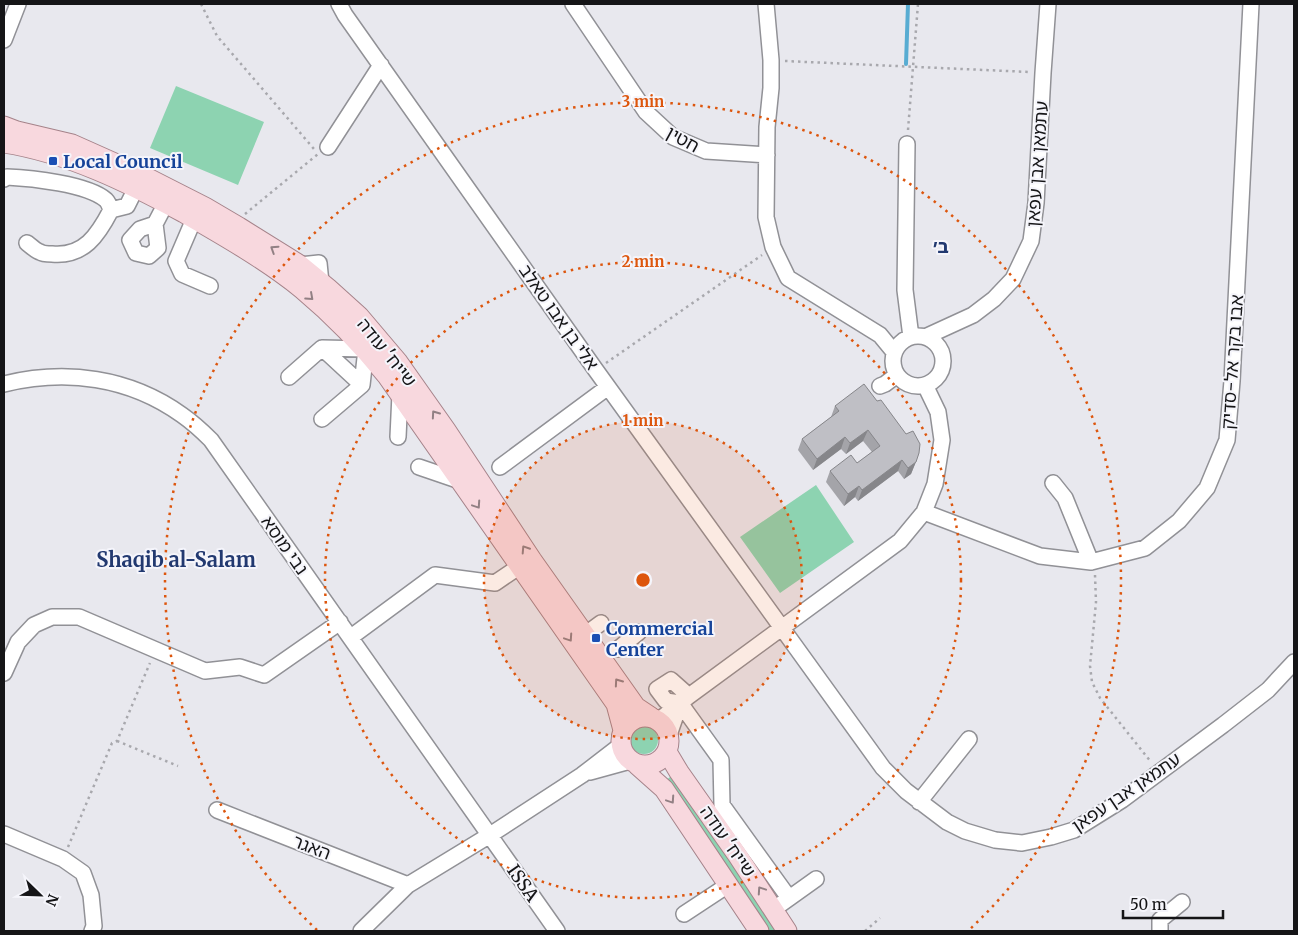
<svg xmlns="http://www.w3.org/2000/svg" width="1298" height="935" viewBox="0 0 1298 935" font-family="Merriweather,'Noto Sans Hebrew',serif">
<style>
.green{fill:#8dd3b1}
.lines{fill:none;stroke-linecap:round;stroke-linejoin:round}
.stream{stroke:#58acd2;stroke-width:4}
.minor-casing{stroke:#919196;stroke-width:18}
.major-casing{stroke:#a5838a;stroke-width:21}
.path{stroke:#a8a8ad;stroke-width:2.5;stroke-dasharray:2.5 4;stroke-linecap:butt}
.minor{stroke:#fff;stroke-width:15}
.major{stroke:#f8d8de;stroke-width:19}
.wall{fill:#a4a4a9}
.shaded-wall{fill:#86868a}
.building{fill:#bfbfc5;stroke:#86868a}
.oneway{stroke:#928084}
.ring{fill:none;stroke:#dd560d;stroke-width:2.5;stroke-dasharray:2.5 5}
.transit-dot{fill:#1a4fb4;stroke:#f5f5fb;stroke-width:2}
.labels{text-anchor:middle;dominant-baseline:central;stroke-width:4;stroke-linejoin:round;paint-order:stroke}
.street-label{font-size:18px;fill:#151517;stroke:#f5f5fb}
.transit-label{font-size:18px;font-weight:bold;fill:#164399;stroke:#f5f5fb;text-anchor:start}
.neighbourhood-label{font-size:19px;font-weight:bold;fill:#223970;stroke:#f5f5fb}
.quarter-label{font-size:20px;font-weight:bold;fill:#223970;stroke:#f5f5fb}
.centre{fill:#dd560d;stroke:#f5f5fb;stroke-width:2.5}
.ring-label{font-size:15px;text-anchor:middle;font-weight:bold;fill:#dd560d;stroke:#f5f5fb;stroke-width:4;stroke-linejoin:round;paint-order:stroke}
</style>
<rect width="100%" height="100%" fill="#e8e8ee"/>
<path class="green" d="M176,86l88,36 -26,63 -88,-37z
M816,485l38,57 -74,51 -40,-56z
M630 740a14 14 0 1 1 28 0a14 14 0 1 1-28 0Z
M674,774l106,157h-14l-101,-150z"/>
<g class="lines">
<path class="stream" d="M906,64l2,-60"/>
<defs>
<path id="minor" d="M339,4l6,11 250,354 288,399 23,23 41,31 18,9 30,9 27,3 29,-6 23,-7 48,-30 101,-75 45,-35 26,-28
M573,4l73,108 27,25 33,14 61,4
M766,4l5,56v28l-4,39 -1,90 7,30 15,31 92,57 14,17
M4,40l14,-36
M907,144l-2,146 6,47
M328,147l53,-82
M4,179l3,-2c24,1 81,7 99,23 2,2 4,7 5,10 -13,25 -27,47 -59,44 -3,0 -9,0 -12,-2 -4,-1 -9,-6 -13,-9
M111,210l16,-4 9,-18
M194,219l-18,42 6,13 28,12
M155,224l3,24 -9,8 -13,-3 -6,-13 10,-11 15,-5 11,-21
M300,265l19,-2 2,20
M893 361a25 25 0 1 1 50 0a25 25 0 1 1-50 0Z
M925,337l48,-22 21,-16 19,-20 18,-38 5,-38 7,-130 5,-69
M322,348l40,37
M289,377l33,-29 44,1 -4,36 -40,34
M4,384c62,-15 125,-7 178,31 10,7 20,16 29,25l346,491
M880,386l5,-2 12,-9
M398,437l2,-43
M419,467l41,14
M500,467l108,-80
M1053,483l12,15 26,64
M924,512l116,44 51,6 54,-14 34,-27 28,-33 20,-48 5,-59 19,-377
M586,634l15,-11
M351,637l84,-62 60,8 25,-17
M618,649l21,-17
M4,673l14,-31 16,-17 18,-8h27l126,54 35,-4 24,8 76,-53
M689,696l-18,-16 -14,9 9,12 14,2 41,57 1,45 67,93
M658,721l31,-25 211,-155 24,-29 11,-28 7,-44 -4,-28 -13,-27
M669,735l11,-32
M590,772l40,-11
M919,802l50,-63
M217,810l191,75
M4,834l59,25 20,14 8,22 3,31 -2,5
M781,904l35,-25
M684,914l44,-29
M361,931l47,-46 82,-50 92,-60 39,-30
M1160,931v-11l22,-18"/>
<path id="major" d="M4,126l13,5 55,13 74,33 59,30 34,20 61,38 28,23 31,28 39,46 48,68 86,130 104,147 15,10
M4,143c64,10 123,39 180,70 40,23 82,47 118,76 31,26 60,56 85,87l229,328 7,26
M621 741a24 24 0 1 1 48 0a24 24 0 1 1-48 0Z
M667,752l12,20 59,84 49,75
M637,765l27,24 95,142"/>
</defs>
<use href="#minor" class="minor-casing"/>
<use href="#major" class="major-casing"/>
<path class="path" d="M201,4l16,32 97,113
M785,61l244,11
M908,130l10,-126
M245,214l73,-60
M606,363l156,-108
M1095,575l1,27 -6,64 2,16 8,16 51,64
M117,741l61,25
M68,847l44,-104 5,-2 33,-78
M865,931l15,-13"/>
<use href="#minor" class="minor"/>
<use href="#major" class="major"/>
</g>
<path class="wall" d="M877,401l42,52 -8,21 -7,5 -6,-8 -40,30 -3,-4 -11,9 -18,-24 4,-11 27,-8 15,-11 -9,-11 -17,13 -5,-5 -28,21 -15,-20 4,-11 29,-22 4,-11z"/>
<path class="shaded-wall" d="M868,430l-5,11 -17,13 4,-11z
M845,437l-4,12 -28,21 4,-11z
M902,460l-4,11 -40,30 4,-11z
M916,462l-5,12 -7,5 4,-11z
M859,486l-4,11 -11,9 4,-12z"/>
<path class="building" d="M864,384l13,17 4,-1 25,34 7,-3 7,13 -1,9 -3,9 -8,6 -6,-8 -40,30 -3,-4 -11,8 -18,-23 21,-16 6,8 23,-17 -12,-16 -18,13 -5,-6 -28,22 -15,-20 37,-28 -4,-5z"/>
<defs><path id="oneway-chevron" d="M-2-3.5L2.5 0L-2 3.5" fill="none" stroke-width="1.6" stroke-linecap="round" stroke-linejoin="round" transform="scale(1.25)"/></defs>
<g class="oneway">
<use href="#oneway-chevron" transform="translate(274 249) rotate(-147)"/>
<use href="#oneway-chevron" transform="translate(310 297) rotate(42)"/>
<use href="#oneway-chevron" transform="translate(435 414) rotate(-125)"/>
<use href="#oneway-chevron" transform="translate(477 505) rotate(56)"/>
<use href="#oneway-chevron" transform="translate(525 549) rotate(-123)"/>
<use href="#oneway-chevron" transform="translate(569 638) rotate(56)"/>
<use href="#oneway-chevron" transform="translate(618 682) rotate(-125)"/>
<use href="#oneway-chevron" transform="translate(671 800) rotate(56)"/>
<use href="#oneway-chevron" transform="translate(761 890) rotate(-124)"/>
</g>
<circle cx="643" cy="580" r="159" fill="#dd560d" fill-opacity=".12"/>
<g class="ring">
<circle cx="643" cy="580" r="159"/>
<circle cx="643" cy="580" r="318"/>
<path d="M317 930A478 478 0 1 1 969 930"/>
</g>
<g class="transit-dot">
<rect x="48" y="156" width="10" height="10" rx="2.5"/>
<rect x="591" y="633" width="10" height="10" rx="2.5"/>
</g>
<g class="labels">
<g class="street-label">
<text transform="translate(683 139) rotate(29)">חטין</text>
<text transform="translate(1037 164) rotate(-86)">עתמאן אבן עפאן</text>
<text transform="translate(559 317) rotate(55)">אלי בן אבו טאלב</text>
<text transform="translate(387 352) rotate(51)">שייח' עודה</text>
<text transform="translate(1232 362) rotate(-86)">אבו בקר אל-סדיק</text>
<text transform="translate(285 545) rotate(55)">נבי מוסא</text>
<text transform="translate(1126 792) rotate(-34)">עתמאן אבן עפאן</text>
<text transform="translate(728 841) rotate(55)">שייח' עודה</text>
<text transform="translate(312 847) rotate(21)">האגר</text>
<text transform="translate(523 883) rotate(55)">ISSA</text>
</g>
<g class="transit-label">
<text x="63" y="161">Local Council</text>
<text x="606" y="628">Commercial<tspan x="606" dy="21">Center</tspan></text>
</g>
<g class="neighbourhood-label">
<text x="941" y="246">ב׳</text>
</g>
<g class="quarter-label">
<text x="176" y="559">Shaqib al-Salam</text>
</g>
</g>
<circle cx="643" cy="580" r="8" class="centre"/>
<g class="ring-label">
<text x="643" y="107">3 min</text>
<text x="643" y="267">2 min</text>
<text x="643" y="426">1 min</text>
</g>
<rect width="1298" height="935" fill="none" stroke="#151517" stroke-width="10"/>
<g transform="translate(40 895) rotate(113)" stroke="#f5f5fb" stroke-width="4" paint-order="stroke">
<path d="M0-4L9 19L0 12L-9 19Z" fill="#151517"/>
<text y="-8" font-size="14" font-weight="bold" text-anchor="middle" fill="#151517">N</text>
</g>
<path d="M1123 910v8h100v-8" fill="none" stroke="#151517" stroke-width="2.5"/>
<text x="1130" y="910" font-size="15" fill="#151517" stroke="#f5f5fb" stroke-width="4" paint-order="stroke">50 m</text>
</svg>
